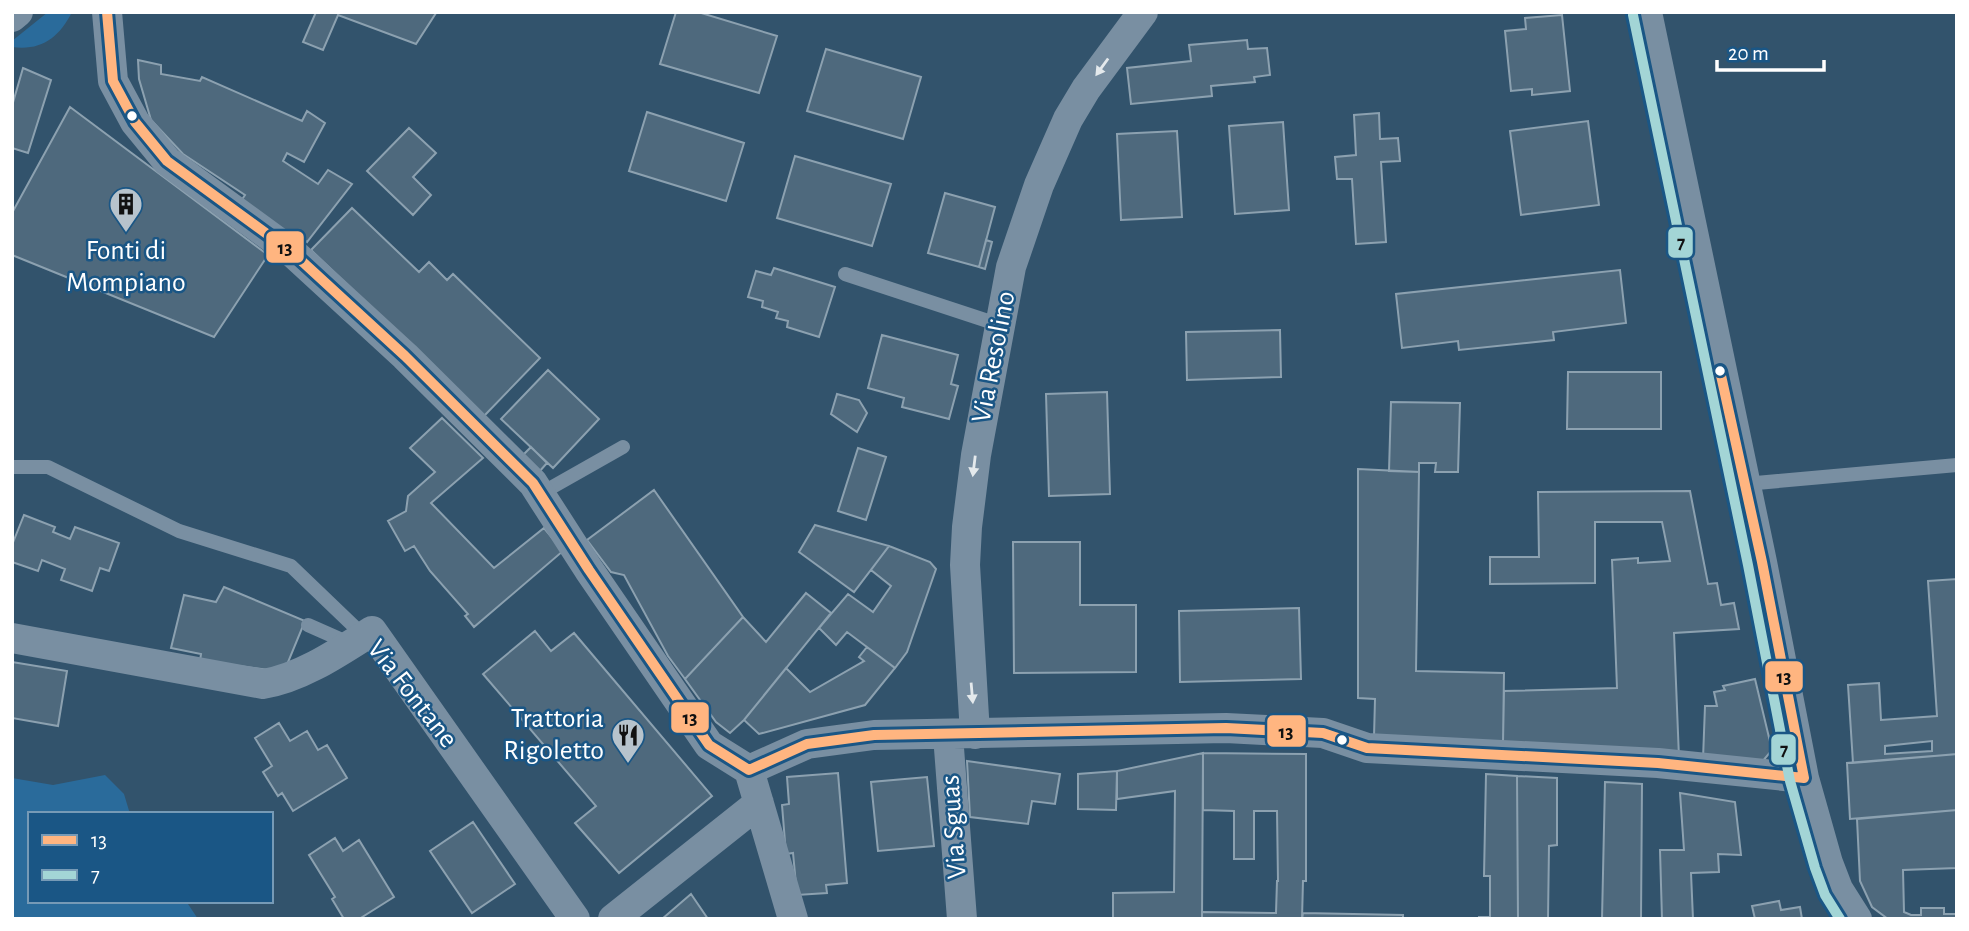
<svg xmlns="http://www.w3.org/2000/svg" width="1969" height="931" viewBox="0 0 1969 931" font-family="'Alegreya Sans',sans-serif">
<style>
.green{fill:#2a6b9b}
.building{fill:#4e697d;stroke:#8ca1b0;stroke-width:2;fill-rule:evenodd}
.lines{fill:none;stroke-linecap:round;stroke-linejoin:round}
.lane{stroke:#798fa2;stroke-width:14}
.street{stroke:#798fa2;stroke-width:30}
.bus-1-casing{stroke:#1a5685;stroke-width:16}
.bus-2-casing{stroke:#1a5685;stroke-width:16}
.bus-1{stroke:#ffb580;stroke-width:10}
.bus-2{stroke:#a3d5d6;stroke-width:10}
.oneway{fill:#e4e9ec}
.bus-dot{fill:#fff;stroke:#1a5685;stroke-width:2.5}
.labels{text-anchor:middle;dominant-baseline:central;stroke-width:5;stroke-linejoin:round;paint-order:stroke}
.poi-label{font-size:28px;fill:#fff;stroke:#1a5685}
.street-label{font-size:28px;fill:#fff;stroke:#1a5685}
.line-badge{stroke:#1a5685;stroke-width:2.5}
.pale-badge-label{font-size:19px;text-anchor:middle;font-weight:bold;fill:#111}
</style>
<rect width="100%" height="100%" fill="#32536c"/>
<path class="green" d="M48,12h24c-13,26 -31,39 -60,35v-6z
M105,775l19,19 6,20h-100v87h156l12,18h-186v-141l41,7z"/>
<path class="building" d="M316,12h117l3,1 -20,31 -78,-29 -15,35 -20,-8z
M676,12h22l79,24 -18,57 -99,-29z
M1562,15l8,76 -38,4v-6l-21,2 -6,-60 21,-2 -1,-11z
M1247,40l1,9 19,-1 3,27 -16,2 1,5 -44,4 1,10 -81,8 -4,-36 64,-7 -2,-16z
M826,49l95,28 -18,62 -96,-28z
M138,60l23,5v9l39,7 2,-4 100,44 5,-10 18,12 -21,39 -17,-9 -4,8 35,23 10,-14 24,14 -45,58 -4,-3 -4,7 -58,-45 4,-6 -62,-41 -32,-34 -12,-41z
M23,68l28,12 -23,73 -16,-5v-42z
M70,107l198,148 -54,82 -202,-82v-42z
M647,112l97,31 -18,58 -97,-30z
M1379,113l1,26 18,-1 2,23 -19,1 5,80 -30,2 -4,-65h-15l-2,-22 21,-2 -2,-40z
M1588,121l11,84 -78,10 -11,-84z
M1283,122l6,88 -54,4 -6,-88z
M409,128l27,25 -23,24 18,18 -18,20 -46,-44z
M1177,131l5,86 -61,3 -4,-86z
M795,156l96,28 -19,62 -95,-28z
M945,193l50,14 -16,60 -51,-14z
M352,208l67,64 10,-10 18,18 6,-6 87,84 -56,58 -173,-166z
M986,240l6,2 -7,27 -6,-2z
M774,268l61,19 -16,50 -32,-10 1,-6 -12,-3 2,-6 -16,-5 1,-6 -15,-4 8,-26 15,4z
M1620,270l6,53 -73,9 1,8 -95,10 -1,-9 -56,7 -6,-54z
M1280,330l1,47 -94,3 -1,-48z
M882,335l76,20 -7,29 7,2 -9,33 -47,-12 2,-9 -36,-10z
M548,370l51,49 -46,49 -52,-49z
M1568,372h93v57h-94z
M1107,392l3,102 -61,2 -3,-102z
M837,394l22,6 8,13 -10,19 -26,-18z
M1391,402l69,1 -2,69h-23l1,-9h-17v9l-30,-1z
M442,418l41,40 -52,45 63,65 50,-40 19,23 -89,76 -9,-11 3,-2 -38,-43 -16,-25 -9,5 -17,-30 18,-10 2,-15 27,-24 -25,-24z
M531,447l16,16 -8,9 -17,-16z
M858,448l28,9 -20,63 -28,-9z
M1358,469l61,3 -3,199 88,2 -1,69 -129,-5 1,-38 -17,-1z
M654,490l89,127 -58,62 -17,-23 -44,-81 -13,-3 -24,-32z
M1690,491l18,93 9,-1 4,22 13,-2 5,26 -65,4 5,125 -176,-16 1,-51 113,-3 -5,-128 26,-2v5l32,-2 -8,-39h-67v61l-105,1v-27h49l-1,-65z
M24,515l31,12 -2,5 17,7 5,-12 44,16 -10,28 -9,-3 -8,23 -31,-11 4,-11 -23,-9 -4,11 -26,-9v-17z
M815,525l74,21 -35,46 -55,-40z
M1013,542h67v63h56v67l-122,1z
M889,546l41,16 6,7 -29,83 -12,16 -48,-36 -11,13 -17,-17 29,-34 25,18 18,-26 -20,-16z
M1957,579v175l-104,9 -5,-78 31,-2 2,37 56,-4 -9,-135zM1932,741v10l-47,3v-8z
M224,587l81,34 -21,51 -84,-11 1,-7 -30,-6 13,-53 32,7z
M806,593l25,20 -87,107 -14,13 -14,-11 -31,-43 58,-62 23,25z
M1299,608l2,71 -121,3 -1,-71z
M535,631l16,20 23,-18 138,163 -93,77 -44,-50 21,-17 -113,-132z
M867,647l28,21 -30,37 -106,29 -15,-14 42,-52 24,24 54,-31 -5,-4z
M12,662l55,9 -9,55 -46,-8z
M1755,679l17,71 -10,12 -59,-3 2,-53h12l-3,-14 11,-2 -2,-4z
M279,723l11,18 17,-10 11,19 9,-5 20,33 -54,33 -11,-18 -4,3 -15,-24 9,-6 -17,-28z
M1203,753l103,1v127h-3l-1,38h-100v-7l74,1 1,-32h1l-1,-70h-23v48h-20v-48l-31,-1z
M1203,753l-1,166h-89v-26l61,-1 1,-101 -58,8v-28z
M1957,754v56l-107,9 -3,-56z
M967,761l93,13 -5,30 -23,-3 -4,23 -58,-7z
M1117,771l-1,39 -38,-1v-35z
M838,773l9,110 -21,2 1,8 -30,2 -4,-42 -7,1 -4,-49 7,-1 -2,-27z
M1486,774l31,2 1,143h-39v-2h11v-41h-6z
M1517,776l40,2v67l-8,1 -1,73h-30z
M927,777l7,69 -56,5 -7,-69z
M1605,782l37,2 -1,135h-39z
M1680,793l55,9 6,53 -23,-1 1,18 -28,1 2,46h-31l-2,-69h24z
M1957,810v58l-54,2 1,42 7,3h10v-7h23v6h13v5h-69l-16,-12 -12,-26 -3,-62z
M473,822l42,62 -43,29 -42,-62z
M335,838l8,13 16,-11 35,57 -35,22h-15l-12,-20 3,-2 -26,-42z
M691,894l17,25h-46z
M1779,901l2,9 19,-3 2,12h-47l-3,-13z
M1303,913l100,2v4h-101z"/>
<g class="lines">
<path class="lane" d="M845,274l155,51
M12,467h36l131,64 112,35 73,70
M1745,484l212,-19
M540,494l83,-47
M308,625l43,19"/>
<path class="street" d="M107,12l6,69 22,41 32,39 126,92 112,103 128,127 56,87 120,175 40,25 44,149
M1647,12l115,550 42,216 24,85 10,26 19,30
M12,17l6,-5
M12,638l251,46c38,-6 76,-32 109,-53l203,288
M975,734l-10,-169 2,-38 9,-72 35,-188 28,-82 29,-66 18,-30 57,-77
M948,735l14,184
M749,770l58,-26 67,-9 352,-7 97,5 44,15 291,15 146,15
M613,919l146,-116"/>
<defs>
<path id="bus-1" d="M107,12l6,69 22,41 32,39 126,92 112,103 128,127 56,87 120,175 40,25 58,-26 67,-9 352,-7 97,5 44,15 291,15 146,15 -42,-216 -42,-191"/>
<path id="bus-2" d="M1633,15l115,550 42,216 25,87 10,27 15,24"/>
</defs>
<use href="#bus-1" class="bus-1-casing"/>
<use href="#bus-2" class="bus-2-casing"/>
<use href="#bus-1" class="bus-1"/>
<use href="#bus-2" class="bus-2"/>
</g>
<defs><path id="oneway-solid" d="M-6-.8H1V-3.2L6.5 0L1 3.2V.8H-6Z" transform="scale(1.75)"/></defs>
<g class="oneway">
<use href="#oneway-solid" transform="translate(1102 67) rotate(126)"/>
<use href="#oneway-solid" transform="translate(974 466) rotate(97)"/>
<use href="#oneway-solid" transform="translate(972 693) rotate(85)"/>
</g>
<defs>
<symbol id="building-pin" viewBox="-11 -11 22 30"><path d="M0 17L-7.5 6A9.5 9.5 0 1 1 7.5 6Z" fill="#b7c3cc" stroke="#1a5685"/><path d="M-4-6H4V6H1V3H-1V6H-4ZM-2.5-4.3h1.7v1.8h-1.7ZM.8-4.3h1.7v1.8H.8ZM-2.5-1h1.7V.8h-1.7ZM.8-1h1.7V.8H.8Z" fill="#111"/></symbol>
<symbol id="restaurant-pin" viewBox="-11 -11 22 30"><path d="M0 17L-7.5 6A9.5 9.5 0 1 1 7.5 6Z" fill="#b7c3cc" stroke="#1a5685"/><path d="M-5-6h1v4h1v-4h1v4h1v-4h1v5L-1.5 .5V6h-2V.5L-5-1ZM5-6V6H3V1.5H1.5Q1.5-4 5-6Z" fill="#111"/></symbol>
</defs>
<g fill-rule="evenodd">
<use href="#building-pin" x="107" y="185" width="38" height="52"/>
<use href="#restaurant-pin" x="609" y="716" width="38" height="52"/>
</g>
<g class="bus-dot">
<circle cx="132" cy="116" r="6"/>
<circle cx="1720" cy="371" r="6"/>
<circle cx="1342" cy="740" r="6"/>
</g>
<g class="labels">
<g class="poi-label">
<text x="126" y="251">Fonti di<tspan x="126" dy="32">Mompiano</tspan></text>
<text x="604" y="719" text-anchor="end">Trattoria<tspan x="604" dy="32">Rigoletto</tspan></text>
</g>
<g class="street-label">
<text transform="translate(994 357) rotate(-79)">Via Resolino</text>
<text transform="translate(412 694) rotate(52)">Via Fontane</text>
<text transform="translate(954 827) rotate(-94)">Via Sguas</text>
</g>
</g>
<g class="line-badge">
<rect x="1667" y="226" width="27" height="33" rx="7" fill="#a3d5d6"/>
<rect x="265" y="230" width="40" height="34" rx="7" fill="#ffb580"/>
<rect x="1764" y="660" width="40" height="33" rx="7" fill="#ffb580"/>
<rect x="670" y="701" width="40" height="33" rx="7" fill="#ffb580"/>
<rect x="1266" y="714" width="41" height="34" rx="7" fill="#ffb580"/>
<rect x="1770" y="733" width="27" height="33" rx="7" fill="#a3d5d6"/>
</g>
<g class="pale-badge-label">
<text x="1681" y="249">7</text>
<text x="285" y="254">13</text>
<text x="1784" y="683">13</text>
<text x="690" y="724">13</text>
<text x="1286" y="738">13</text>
<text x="1784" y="756">7</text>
</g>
<rect width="1969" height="931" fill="none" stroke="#ffffff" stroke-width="28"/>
<rect x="28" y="812" width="245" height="91" fill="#1a5685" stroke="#769ab6" stroke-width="2"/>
<rect x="42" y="835" width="35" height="10" fill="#ffb580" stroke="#769ab6" stroke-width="2"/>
<text x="91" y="847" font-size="21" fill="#ffffff">13</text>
<rect x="42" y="870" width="35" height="10" fill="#a3d5d6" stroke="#769ab6" stroke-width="2"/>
<text x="91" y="882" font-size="21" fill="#ffffff">7</text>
<path d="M1717 60v10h107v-10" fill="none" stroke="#ffffff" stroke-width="3.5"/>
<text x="1728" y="60" font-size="21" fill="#ffffff" stroke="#1a5685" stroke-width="5" paint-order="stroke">20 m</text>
</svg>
